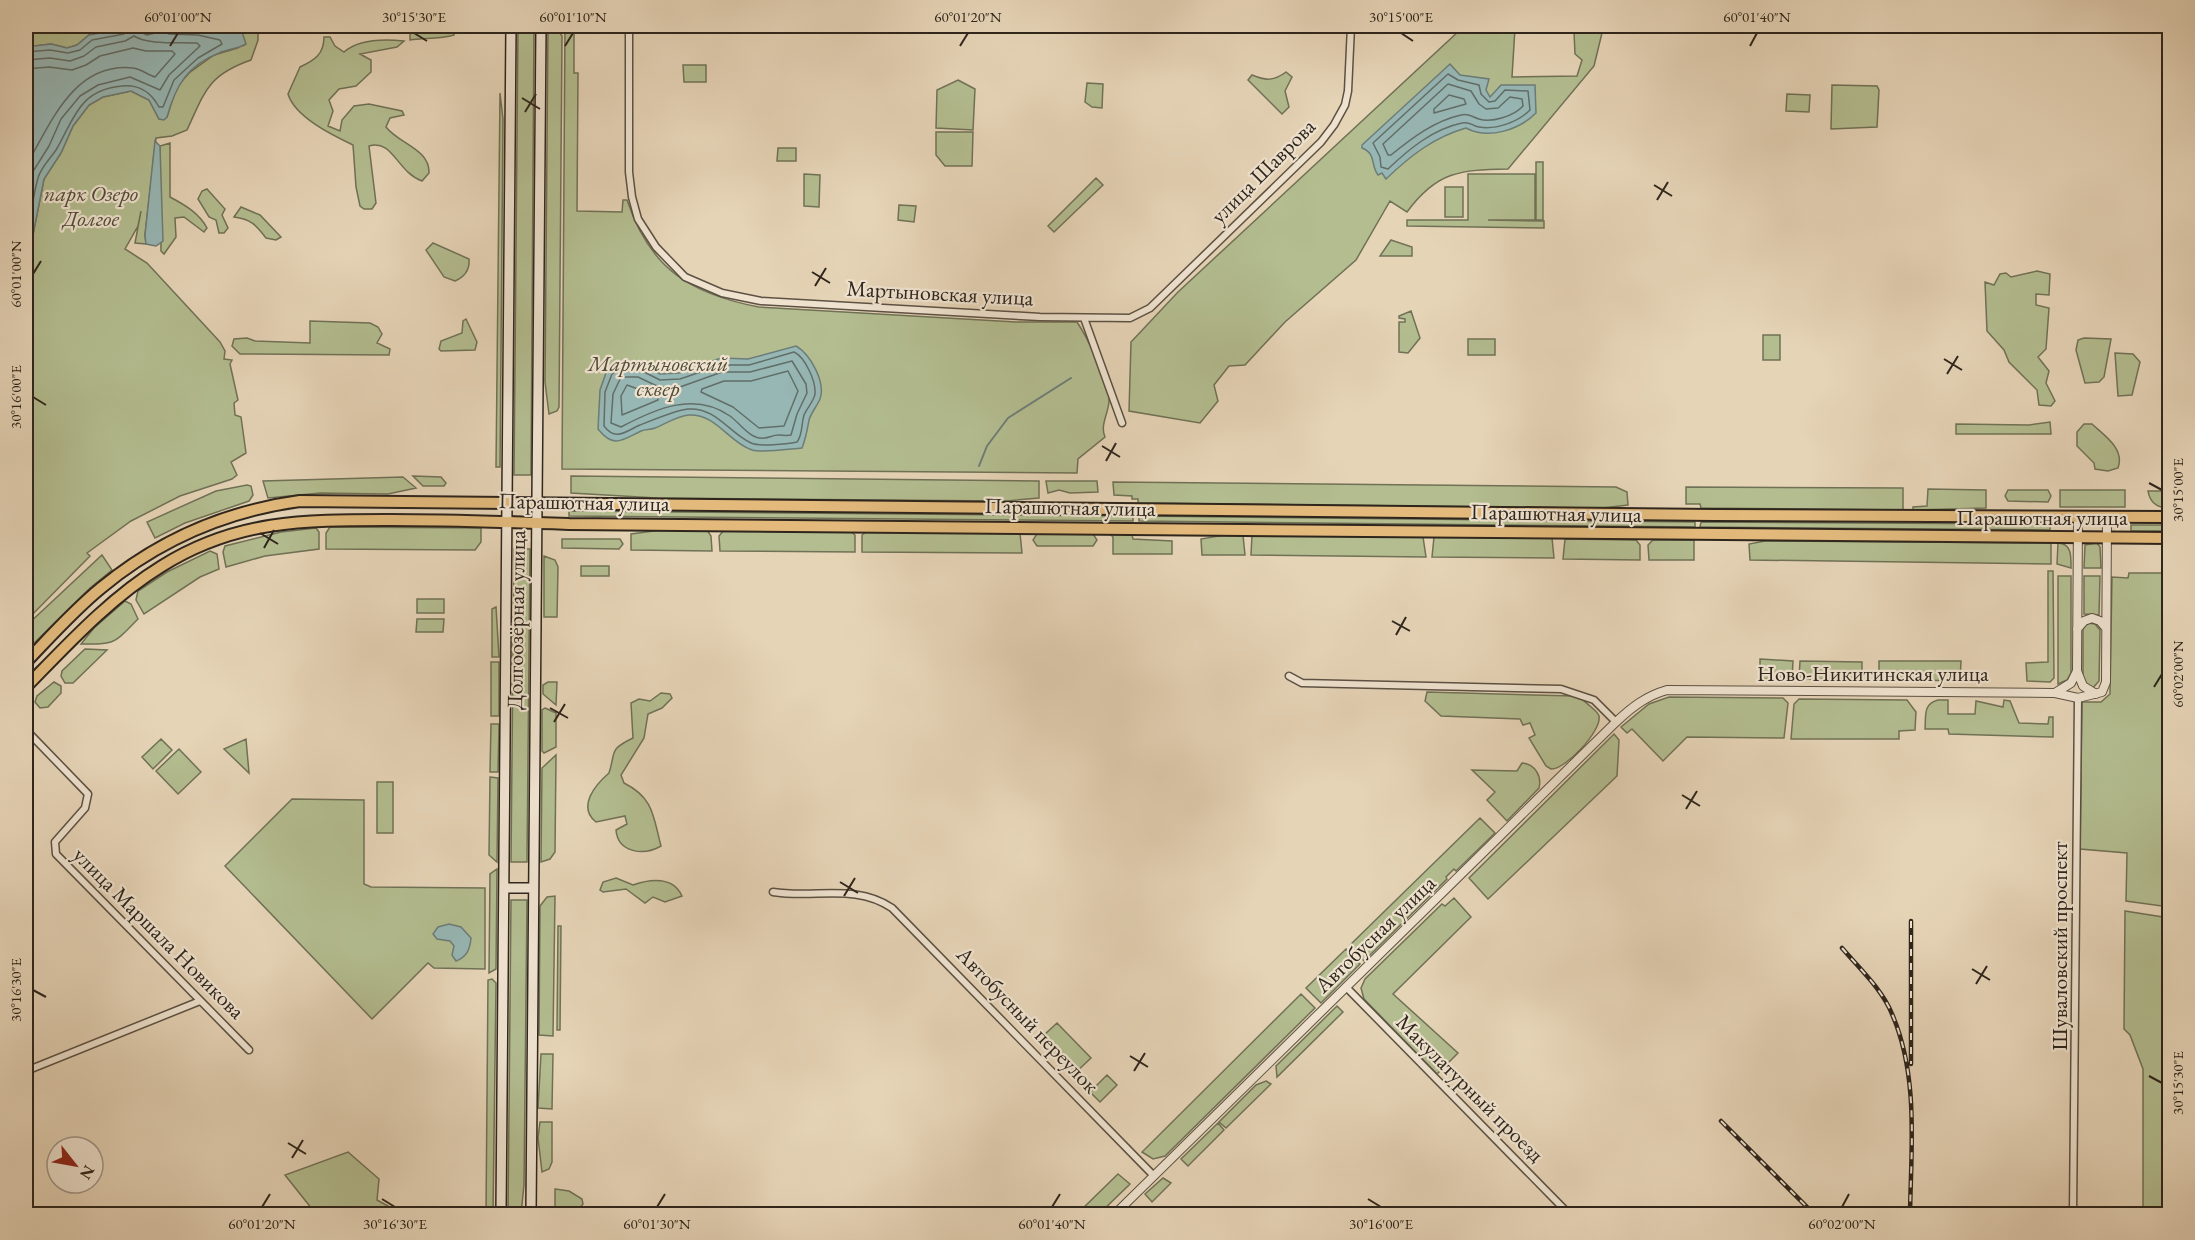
<svg xmlns="http://www.w3.org/2000/svg" width="2195" height="1240" viewBox="0 0 2195 1240" font-family="'EB Garamond',serif">
<style>
.green{fill:#b3bd90;stroke:#707156;stroke-width:1.5}
.water{fill:#97b7b5;stroke:#6d7d78;stroke-width:1.5}
.lines{fill:none;stroke-linecap:round;stroke-linejoin:round}
.shore{stroke:#626e68;stroke-width:1.5}
.stream{stroke:#6d7d78;stroke-width:2}
.minor-casing{stroke:#5c5143;stroke-width:9}
.tertiary-casing{stroke:#5c5143;stroke-width:10}
.secondary-casing{stroke:#2e251c;stroke-width:12}
.primary-casing{stroke:#2e251c;stroke-width:14}
.minor{stroke:#efe3d0;stroke-width:6}
.tertiary{stroke:#efe3d0;stroke-width:8}
.secondary{stroke:#efe3d0;stroke-width:9}
.primary{stroke:#e3ba7c;stroke-width:10}
.rail-casing{stroke:#2e251c;stroke-width:4.5}
.rail{stroke:#efe3d0;stroke-width:2;stroke-dasharray:7;stroke-linecap:butt}
.ticks{fill:none;stroke:#2e251c;stroke-width:2}
.labels{text-anchor:middle;dominant-baseline:central;stroke-width:4.5;stroke-linejoin:round;paint-order:stroke}
.street-label{font-size:22px;fill:#2e251c;stroke:#efe3d0}
.park-label{font-size:22px;font-style:italic;fill:#4f4b39;stroke:#efe3d0}
.neatline{fill:none;stroke:#2e251c;stroke-width:2}
.ticks-label{font-size:15px;text-anchor:middle;fill:#2e251c}
</style>
<rect width="100%" height="100%" fill="#e6d4b7"/>
<filter id="stains"><feTurbulence type="fractalNoise" baseFrequency=".00333" numOctaves="4"/><feColorMatrix values="0 0 0 0 .2 0 0 0 0 .09 0 0 0 0 .02 0 0 0 .5 -.17"/></filter>
<radialGradient id="worn" r=".72"><stop offset=".6" stop-color="#630" stop-opacity="0"/><stop offset="1" stop-color="#630" stop-opacity=".3"/></radialGradient>
<path class="green" d="M26,26h232v14l-7,20c-43,15 -46,31 -64,70l-15,6 -16,2 -11,97 1,9 -11,-1 6,-32 -3,15 -13,23 22,14 73,79 5,9 -1,8 8,1 -2,4 8,36 -4,3 1,12 6,2 5,36 -15,9 6,13 -5,4 -52,17 -49,25 -44,32 3,3 -64,65v-351l18,-91 17,-26 12,-27 16,-21 14,-8 28,-6 18,9 10,19 8,-2 9,-29 13,-15 25,-18 24,-7 4,-16 -23,2 -21,-5h-50l-10,-3 -49,9 -12,10 -10,3 -16,-4 -25,3z
M444,26h21l-11,5v4c-14,4 -29,3 -44,5v-8z
M518,26h16l-3,449h-17z
M548,26h7l7,10 -3,371 -2,4 -8,3 -4,-32z
M565,26h9v47h4l-1,138 45,1 1,-12h4c23,69 63,94 132,107l257,15h61c12,18 28,53 32,74 2,14 -10,28 -4,41l-27,22 -1,14 -515,-4z
M1878,26h179v2z
M1515,28l-3,49 65,-1 5,-16 -7,-6 -1,-22 28,1 -8,33 -86,103c-48,1 -71,2 -101,43l-17,-11 -34,59 -71,62 -40,43 -16,1 -15,19 4,16 -18,22 -71,-12 2,-69 47,-50 282,-262z
M324,37h6l5,9 9,6c15,-13 41,-13 60,-11l-7,6 -37,7 11,6v12l-15,14 -17,3 -10,11 4,11 -5,15 12,5 2,-11 12,-14 15,-2 33,7 2,4 -14,3 -4,9c13,17 44,22 43,46l-7,8c-25,-9 -29,-42 -53,-35l7,57 -4,6h-8l-4,-3 -4,-19 -3,-42c-21,-10 -58,-28 -65,-51l12,-27c15,-7 24,-13 24,-30z
M683,65h23v17h-22z
M1286,72l6,5 -7,14 4,16 -7,7 -34,-34 4,-5c14,6 22,6 34,-3z
M958,80l17,9 -2,41 -37,-2 1,-38z
M1087,83l16,1 -1,24 -10,-1 -7,-5z
M1832,85l45,1 2,4 -2,37 -46,2z
M500,93l3,26 -3,348h-4z
M1787,94l23,1 -1,17 -23,-1z
M936,132h37l-1,34h-27l-9,-11z
M170,143v54c15,8 29,16 37,31l-3,4 -20,-15 -9,1 1,19 -12,17 -3,-3 -1,-105z
M778,148h18v13h-19z
M1536,162h7v58h-7z
M804,174l16,1 -1,32 -15,-1z
M1468,174h67v46h-47l56,1v7l-137,-2v-6h61z
M1096,178l7,7 -49,47 -6,-6z
M1445,187h18v30h-18z
M207,189l18,20 -3,6 6,13 -4,5h-5l-3,-13 -7,-3 -11,-18 4,-8z
M899,205l17,1 -2,16 -16,-2z
M241,207l19,8 21,22 -5,3 -10,-2c-10,-13 -15,-19 -32,-21z
M1391,240l21,7v9h-32z
M433,243l36,16c1,11 -5,18 -14,22l-11,-4 -18,-27z
M2037,271l13,3 -1,21 -13,-1v11l13,3 -3,41 -8,8 11,14 -3,12 9,18 -4,5 -12,-1 -2,-15 -28,-28 -5,-12 -17,-19 -2,-49 9,3 6,-11 6,-1 5,4z
M1411,311l9,27 -12,15 -9,-1v-30h6v-3l-6,-1v-2z
M466,319l11,23 -2,8 -34,1 -2,-2 2,-8 21,-8 1,-12z
M310,321l60,2 8,4 4,7 -5,9 13,6 -1,6 -149,-1 -8,-8 2,-7 13,-1 8,3 55,2z
M1763,335h17v25h-17z
M2084,338l27,1 -7,38 -5,5 -14,1 -9,-33 2,-10z
M1468,339h27v16h-27z
M2115,353l18,1 7,8 -8,33 -14,1z
M2050,422l1,12h-95v-10l73,1z
M2084,424h8c13,12 33,25 26,44l-10,3 -13,-2 -1,-6 -17,-17v-14z
M413,476l28,1 5,6 -2,3h-21z
M571,476l468,5v17l-33,3 -349,-3 -86,-5z
M403,477l13,11 -28,6 -68,-1 -52,5 -5,-17z
M1046,481h51l1,11 -28,1 -11,-3 -11,3z
M1113,482l503,5 11,5 1,13 -26,3 -464,-5v-4h-6v-3l-18,-1z
M247,485l4,1 2,9 -4,6 -64,22 -30,15 -8,-16 69,-31z
M1686,487l217,1v22l-202,-2 -1,-4h-14z
M1928,489l58,1v18l-73,2v-3l14,-1z
M2008,490h40l3,6 -3,6 -40,-1 -3,-5z
M2060,490h65v17h-65z
M2148,491h21v17c-11,0 -19,-5 -21,-17z
M569,511l564,5v5l-564,-5z
M1139,516l556,6v5l-556,-6z
M1701,522l349,2v6l-350,-3z
M2131,525h38v6h-38z
M330,527l151,1v14l-6,8 -149,-1v-16z
M316,528l3,4v17l-54,7 -39,11 -3,-15 2,-6 56,-14z
M661,530h46l4,6 1,15 -81,-1v-16z
M724,530l126,1 5,4v17l-135,-1 -1,-15z
M866,532l154,1 2,20 -160,-1v-17z
M1037,534h56l4,6 -4,6h-56l-4,-6z
M1110,534l22,1 1,4 39,2v13h-59v-17z
M1224,535h19l2,20h-43l-1,-16z
M1252,535l171,2 3,20 -175,-2z
M1434,537l118,1 2,20 -122,-1z
M562,539h58l3,5 -4,5 -57,-1z
M1565,539l71,1 4,5v15l-77,-1z
M1653,540h41v20h-45l-1,-15z
M1765,541l286,2v21l-301,-4 -1,-16z
M2058,543c14,1 13,13 13,25l-14,-4z
M2097,543l3,4 1,21h-17l1,-23z
M514,549h16l-3,313h-16z
M210,551l7,3 2,15 -19,8 -56,37 -8,-14 2,-9 29,-19z
M102,555l10,15 -22,18 -64,63v-25z
M544,556l11,4 3,7 -1,50h-13z
M581,566h28v10h-28z
M2048,571h5l1,107 -4,4 -23,-1 -1,-18 22,-1z
M2129,573h40v334l-43,-6 1,-48 -47,-4 2,-147h19l9,-8 2,-117 16,1z
M2058,576h13v97l-4,7 -9,4z
M2084,576h16l-1,39 -15,-1z
M417,599h27v14h-27z
M125,601l6,3 7,15c-24,24 -22,26 -57,25l13,-16z
M496,607l3,50h-7v-48z
M417,619h27l-1,13h-27z
M2088,623l7,1 5,6 -1,51 -7,8 -9,-8v-52z
M85,649l22,1 -34,33h-8l-4,-7 1,-5z
M1760,659l33,2 -1,18h-32z
M1800,661l62,1v18l-63,-1z
M1879,661h82l-1,20 -81,-2z
M491,662h8v54h-8z
M54,682l7,4v7l-13,14 -8,1 -5,-6 2,-6z
M548,682h9l-1,23 -13,-11v-9z
M1427,692l147,4c7,1 10,5 16,10 3,3 8,6 9,10 3,15 -34,54 -48,53l-5,-3 -17,-28 6,-3 -5,-12 -7,2 -3,-6 -79,-3 -16,-15z
M661,693l9,1 2,4 -10,10 -14,6 -4,24 -23,37 3,8c30,15 29,33 37,63 -17,10 -43,7 -45,-16l11,-6 -2,-8 -29,6c-19,-15 -1,-37 13,-49 7,-21 -1,-23 24,-35l-2,-35 8,-4 11,2z
M1669,697l114,1 5,5 -4,35 -97,-1 -24,24 -31,-32 -5,4 -6,-6 28,-23z
M1799,699l108,1 9,12 -1,18 -16,1v8h-108l3,-35z
M1938,700h10v14h27l1,-13 27,6 1,-7 6,1 9,22 29,1 1,-7h4v20l-104,-3 -1,-5h-23c1,-14 -2,-25 13,-29z
M545,708l11,5v34l-12,6 -2,-2v-41z
M491,724h8l-1,48h-8z
M1614,734l5,6 -2,36 -129,123 -19,-21z
M161,739l11,11 -19,19 -11,-12z
M246,739l3,34 -25,-24z
M179,749l22,23 -23,22 -22,-23z
M556,755l-1,97 -5,7 -9,3 1,-94z
M1522,763c13,1 20,13 17,25l-32,33 -20,-21 8,-8 -23,-22 45,1z
M490,777l8,1 -1,84 -8,-7z
M377,782h16v51h-16z
M292,799l72,1v84l7,3 114,1v81l-51,-1 -6,-5 -56,56 -147,-153z
M1480,818l15,15 -39,38 -2,-2 -8,8 1,2 -83,82 -14,-16z
M497,869l-1,100 -7,4 1,-99z
M616,878l17,7c17,-6 40,-9 49,11l-17,6 -12,-5 -8,6 -19,-14 -23,3 -3,-2 3,-8z
M555,896l-2,140 -14,-1 1,-129 7,-9z
M1454,898l17,19 -78,77 65,59 -21,21 -73,-75 -3,-11 4,-9 77,-75 3,2z
M511,900h16l-3,285 -3,29h-13z
M2125,911l44,7v296h-26v-145l-13,-34 -6,-6z
M558,926h3l-1,104h-3z
M1346,949l14,15 -39,39 -15,-15z
M492,979l4,4 -3,231h-7l2,-234z
M1301,994l14,14 -150,148 -12,3 -11,-7z
M1337,1006l6,6 -66,65 -1,-11z
M1057,1023l34,35 -18,17 -32,-33 1,-5z
M541,1054h12l-1,55 -14,-1z
M1107,1075l10,10 -17,17 -10,-10z
M1266,1081l5,3 -45,44 -7,-6 37,-37z
M540,1122h12v40l-3,7 -7,3 -4,-34z
M1218,1123l6,7 -36,36 -7,-7z
M348,1152l31,27 -2,21 20,11 -3,3h-78l-31,-39z
M1118,1174l12,10 -31,30h-22z
M1163,1178l8,5 -19,19 -7,-8z
M555,1189l14,2 13,8 1,5 -8,10h-20z"/>
<path class="water" d="M138,26c18,6 38,2 57,3 17,1 30,7 47,3l4,12c-8,5 -18,5 -27,9 -32,13 -43,32 -52,64l-3,3 -5,-1 -10,-19 -18,-9 -28,6 -14,8 -16,21 -12,27 -17,26 -18,91v-223l25,-3 16,4 10,-3 12,-10z
M1450,64l10,11 29,4 -3,11 4,7 11,-12h34l1,28c-17,17 -48,27 -70,15 -32,9 -56,28 -80,51l-4,-6 -4,2c-8,-10 -1,-21 -16,-27v-3z
M155,141l5,5 3,95 -7,5 -10,-2 -1,-9z
M796,346c14,8 30,36 24,53 -3,7 -9,14 -11,21 -2,11 -3,18 -7,28 -13,1 -39,5 -50,2 -24,-8 -35,-36 -63,-35 -12,1 -24,9 -34,13 -4,2 -10,1 -14,3 -19,9 -27,18 -43,-2l2,-39 7,-20 8,-6h27l18,10 19,-1 42,-15 27,1z
M449,924l12,3 10,11c-1,11 -4,19 -15,23l-4,-6 2,-9 -4,-5 -13,-2 -4,-5 5,-7z"/>
<g class="lines">
<path class="shore" d="M26,52l24,-2 18,3 12,-3 12,-10 32,-6 4,-8
M26,60l24,-2 20,3 14,-5 12,-9 29,-6 9,-5c14,9 44,6 63,7l3,3 -31,29 -9,15 -30,-13 -32,8 -18,11 -19,23 -12,27 -17,27 -6,37
M26,69l23,-2 23,3 14,-5 14,-9 33,-8 13,3h26l3,3 -20,23c-7,-2 -14,-8 -22,-9 -60,-6 -83,57 -107,98
M1448,74l10,6 21,5 2,9 8,8 6,-1 10,-11 23,1 2,19c-12,12 -34,20 -51,17 -7,-1 -9,-6 -17,-4 -29,6 -53,26 -74,46l-7,-2 -1,-10 -7,-14z
M1448,84l23,7 8,13 7,5 12,-1 12,-11 12,2 1,7c-9,10 -31,17 -44,13 -7,-2 -10,-6 -18,-4 -27,6 -49,23 -70,40h-3l-5,-11z
M1449,95l15,4 2,5 -32,9v-4z
M26,246c4,-22 6,-47 12,-68 3,-11 12,-19 18,-28 18,-30 22,-60 66,-64 16,-2 29,6 37,21h4l11,-27 24,-22 24,-14 -2,-4 -22,-5 -29,-1 -6,-3 -16,4 -6,-3 -2,-6
M794,352c11,5 22,29 21,42 -1,7 -8,14 -11,21 -3,10 -1,19 -7,27 -10,2 -38,5 -46,1 -22,-10 -35,-36 -63,-34 -11,1 -38,12 -48,16 -14,6 -24,17 -36,1l1,-34 7,-18 6,-4h22l20,10 20,-1 41,-14h28z
M792,361l14,23 1,9 -10,21 -6,21c-5,1 -8,0 -13,0 -5,0 -9,3 -14,3 -14,2 -24,-15 -34,-22 -36,-25 -75,-7 -109,11l-10,-4 2,-29 8,-17h17l21,10h21l42,-15h28z
M788,371l10,20 -14,35 -25,2 -26,-21 -32,-15 1,-3 22,-8h27z
M627,385l30,11 1,4 -36,15 -1,-19z"/>
<path class="stream" d="M979,466l8,-20 21,-28 63,-40"/>
<defs>
<path id="minor" d="M629,26v146l3,25 6,22 18,28 29,30 37,16 39,8 279,16 90,1 20,-10 171,-166 13,-17 11,-20 3,-14 3,-65
M1084,318l38,105
M1289,676l13,7 259,6 33,11 22,22
M26,730l62,64 -3,14 -30,34 1,12 193,196
M773,892c41,7 82,-9 119,16l262,268
M1346,987l223,227
M26,1071l174,-70
M2073,1214l5,-516"/>
<path id="tertiary" d="M2078,517l-1,154 6,15 13,8
M2077,629l7,-8 8,-3 8,3 6,7
M2055,693l16,-10 6,-12
M1115,1214l501,-492c16,-15 30,-26 51,-32l388,3 23,5 24,-6 4,-10 1,-165"/>
<path id="secondary" d="M504,888h28
M501,1214l10,-1188
M531,1214l10,-1188"/>
<path id="primary" d="M26,662c24,-25 48,-52 75,-74 58,-48 125,-77 199,-87l1414,14 456,2
M26,687c42,-43 84,-89 136,-121 75,-47 145,-46 229,-46 59,0 119,2 178,4l1601,14"/>
</defs>
<use href="#minor" class="minor-casing"/>
<use href="#tertiary" class="tertiary-casing"/>
<use href="#secondary" class="secondary-casing"/>
<use href="#primary" class="primary-casing"/>
<use href="#minor" class="minor"/>
<use href="#tertiary" class="tertiary"/>
<use href="#secondary" class="secondary"/>
<use href="#primary" class="primary"/>
<defs>
<path id="rail" d="M1911,921v143
M1842,948c17,20 40,41 50,66 27,62 19,135 18,200
M1721,1121l93,93"/>
</defs>
<use href="#rail" class="rail-casing"/>
<use href="#rail" class="rail"/>
</g>
<path class="ticks" d="M414,33l13,8M1401,33l12,8M170,46l8,-13M565,46l8,-13M960,46l8,-13M1750,46l7,-13M522,98l18,11M525,112l11,-18M1654,185l18,11M1657,200l11,-18M812,272l18,11M33,274l8,-13M815,286l11,-18M1944,359l18,11M1947,374l11,-18M33,397l13,8M1102,446l18,11M1106,461l10,-18M2149,483l13,7M260,533l18,11M264,548l10,-18M1392,621l18,10M1396,635l10,-18M2154,687l8,-13M550,708l18,10M554,722l11,-18M1682,795l18,11M1686,809l11,-18M840,882l18,11M844,896l11,-18M1972,969l18,11M1976,984l11,-18M33,990l13,7M1130,1056l18,11M1134,1071l11,-18M2149,1076l13,7M288,1143l18,11M292,1158l11,-18M382,1199l13,8M1368,1199l13,8M262,1207l8,-13M657,1207l8,-13M1052,1207l8,-13M1842,1207l7,-13"/>
<g class="labels">
<g class="street-label">
<text transform="translate(1263 171) rotate(-45)">улица Шаврова</text>
<text transform="translate(940 293) rotate(3)">Мартыновская улица</text>
<text transform="translate(584 502) rotate(1)">Парашютная улица</text>
<text transform="translate(1070 507) rotate(1)">Парашютная улица</text>
<text transform="translate(1556 513) rotate(1)">Парашютная улица</text>
<text x="2042" y="517">Парашютная улица</text>
<text transform="translate(516 620) rotate(-89)">Долгоозёрная улица</text>
<text x="1873" y="673">Ново-Никитинская улица</text>
<text transform="translate(159 933) rotate(45)">улица Маршала Новикова</text>
<text transform="translate(1375 934) rotate(-44)">Автобусная улица</text>
<text transform="translate(2059 946) rotate(-90)">Шуваловский проспект</text>
<text transform="translate(1028 1020) rotate(46)">Автобусный переулок</text>
<text transform="translate(1470 1088) rotate(45)">Макулатурный проезд</text>
</g>
<g class="park-label">
<text x="91" y="193">парк Озеро<tspan x="91" dy="25">Долгое</tspan></text>
<text x="658" y="363">Мартыновский<tspan x="658" dy="25">сквер</tspan></text>
</g>
</g>
<rect width="2195" height="1240" fill="none" stroke="#e6d4b7" stroke-width="66"/>
<g transform="translate(75 1165) rotate(121)"><circle r="28" fill="#efe3d0" stroke="#a29788" stroke-width="1.5"/>
<path d="M0-4.5L10 22L0 15L-10 22Z" fill="#8f2418"/>
<text y="-9" font-size="16" font-weight="bold" text-anchor="middle" fill="#2e251c">N</text>
</g>
<rect x="33" y="33" width="2129" height="1174" class="neatline"/>
<g class="ticks-label">
<text x="178" y="22">60°01'00"N</text>
<text x="414" y="22">30°15'30"E</text>
<text x="573" y="22">60°01'10"N</text>
<text x="968" y="22">60°01'20"N</text>
<text x="1401" y="22">30°15'00"E</text>
<text x="1757" y="22">60°01'40"N</text>
<text transform="translate(16 274) rotate(-90)" y="5">60°01'00"N</text>
<text transform="translate(16 397) rotate(-90)" y="5">30°16'00"E</text>
<text transform="translate(2178 490) rotate(-90)" y="5">30°15'00"E</text>
<text transform="translate(2178 674) rotate(-90)" y="5">60°02'00"N</text>
<text transform="translate(16 990) rotate(-90)" y="5">30°16'30"E</text>
<text transform="translate(2178 1083) rotate(-90)" y="5">30°15'30"E</text>
<text x="262" y="1229">60°01'20"N</text>
<text x="395" y="1229">30°16'30"E</text>
<text x="657" y="1229">60°01'30"N</text>
<text x="1052" y="1229">60°01'40"N</text>
<text x="1381" y="1229">30°16'00"E</text>
<text x="1842" y="1229">60°02'00"N</text>
</g>
<rect width="100%" height="100%" filter="url(#stains)"/>
<rect width="100%" height="100%" fill="url(#worn)"/>
</svg>
